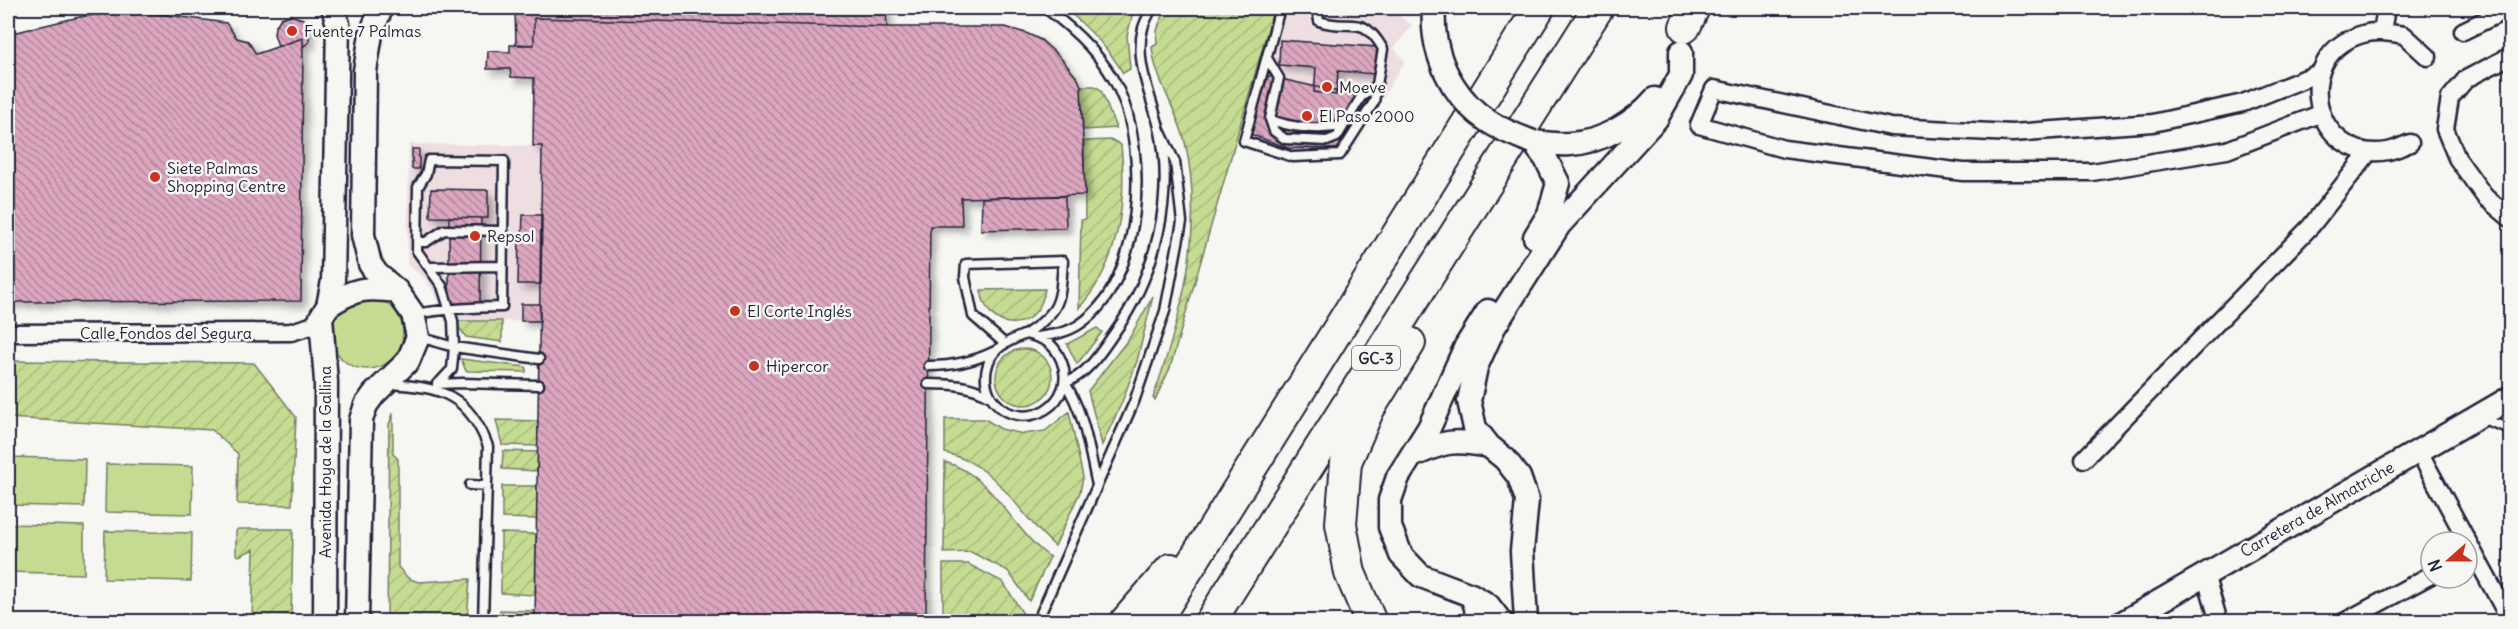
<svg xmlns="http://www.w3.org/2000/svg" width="2518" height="629" viewBox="0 0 2518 629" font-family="Delius,sans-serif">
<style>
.built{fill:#eedee2}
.grass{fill:#c5db91;stroke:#747e66;stroke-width:1.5}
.garden{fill:url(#garden-furrows);stroke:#747e66;stroke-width:1.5}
.building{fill:url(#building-back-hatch);stroke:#22223b;stroke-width:1.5;filter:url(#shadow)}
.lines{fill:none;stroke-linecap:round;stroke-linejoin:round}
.lane-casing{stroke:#22223b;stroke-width:13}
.street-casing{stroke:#22223b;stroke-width:21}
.secondary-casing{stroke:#22223b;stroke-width:27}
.highway-casing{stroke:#22223b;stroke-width:34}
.lane{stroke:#f6f6f2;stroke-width:8}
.street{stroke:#f6f6f2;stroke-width:16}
.secondary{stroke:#f6f6f2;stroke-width:22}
.highway{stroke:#f6f6f2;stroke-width:30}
.secondary-bridge-casing{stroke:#22223b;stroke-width:27;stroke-linecap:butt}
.secondary-bridge{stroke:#f6f6f2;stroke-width:22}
.poi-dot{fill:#c8321e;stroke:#f6f6f2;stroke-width:2}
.labels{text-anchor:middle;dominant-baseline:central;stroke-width:5;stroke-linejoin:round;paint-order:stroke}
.shield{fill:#f6f6f2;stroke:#626272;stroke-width:1.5}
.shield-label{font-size:15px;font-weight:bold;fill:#22223b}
.poi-label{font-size:16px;fill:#22223b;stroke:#f6f6f2;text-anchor:start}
.street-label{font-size:16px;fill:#22223b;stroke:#f6f6f2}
</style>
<defs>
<pattern id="garden-furrows" width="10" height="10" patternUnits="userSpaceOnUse" patternTransform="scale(1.5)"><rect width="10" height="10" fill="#c5db91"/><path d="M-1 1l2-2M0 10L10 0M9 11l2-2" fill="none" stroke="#a9bc7e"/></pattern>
<pattern id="building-back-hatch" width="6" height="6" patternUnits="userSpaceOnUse" patternTransform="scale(1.5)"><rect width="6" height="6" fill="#dba6be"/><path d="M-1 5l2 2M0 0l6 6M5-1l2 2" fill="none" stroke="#b1879c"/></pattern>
<filter id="shadow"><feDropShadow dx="5.5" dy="5.5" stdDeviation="3" flood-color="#0004"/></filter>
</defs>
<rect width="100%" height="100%" fill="#f6f6f2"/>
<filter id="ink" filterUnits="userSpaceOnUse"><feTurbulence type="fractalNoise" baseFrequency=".0167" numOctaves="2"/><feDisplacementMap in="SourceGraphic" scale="12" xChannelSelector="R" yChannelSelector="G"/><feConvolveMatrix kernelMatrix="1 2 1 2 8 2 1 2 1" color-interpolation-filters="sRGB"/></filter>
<g filter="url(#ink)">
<path class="built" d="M1274,8l117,2 21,15 -18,23 11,13 -27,44 -9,-6 -30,50 -51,-1 -38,-14 18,-58 -12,-3z
M409,144l133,2 -2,175h-96l-10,-29 -9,-13 -18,-15z"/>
<path class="grass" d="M331 333a36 36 0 1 1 72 0a36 36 0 1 1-72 0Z
M1097,328l5,4 -25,32 -10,-20z
M461,359l65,8v5l-60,-1z
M8,457l77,2 -1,48 -76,-2z
M106,464l87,2 -1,48 -87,-2z
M8,524l76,2v48l-76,-2z
M105,531l87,2 -1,48 -87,-2z"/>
<path class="garden" d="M1064,8h70l-7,28 3,33 -7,4c-16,-27 -35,-46 -59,-65z
M1168,8h106l-104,360 -15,32 -2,-2c29,-83 52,-169 32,-256 -8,-33 -30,-62 -33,-95l5,-3c-2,-15 3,-24 11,-36z
M1081,86h14l6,4 15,38 -33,2z
M1112,140l9,5c6,57 -2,119 -42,163l2,-88 4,-1 -1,-78z
M1045,289c-6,45 -58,46 -64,1z
M1153,296l-16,65 -15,41 -20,43 -14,-54 42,-54z
M459,321h43v21l-36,-5 -8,-11z
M996 377a28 28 0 1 1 56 0a28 28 0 1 1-56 0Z
M8,361l246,2 42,54 -4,88 -53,-1 -2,-2 1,-48 -26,-24 -204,-12z
M1069,412l14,65 -3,15 -25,54c-40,-34 -55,-81 -110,-93v-34h40l16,10 22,5 22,-3z
M393,413v41l5,5v108l10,11 10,4 52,-3 -3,42h-80l2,-196z
M496,420l42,1v25l-36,-1z
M503,451l35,1 -1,19 -35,-2z
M945,462c50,14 66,68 105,95l-21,44 -21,-30 -37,-19 -27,1z
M502,486h35v33l-35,-1z
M238,529h55l-2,92h-39l2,-72 -15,7 -3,-2v-23z
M501,533l35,1 -1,61 -34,-2z
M943,564h25l35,18 20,32 -7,7h-99l26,-6z
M500,610l35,1v10l-37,1z"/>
<path class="building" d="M515,8h371l1,19 -353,-9v27l-18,-1z
M130,10l96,13 11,15 11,3 8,13 47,-16 -2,263 -293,1v-272l9,2 62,-15z
M290,15l13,4 6,10v13l-6,5v-9l-25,8 -4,-12 1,-7 6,-9z
M534,18l353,9h118l21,6 15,7 19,17 18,22 3,7 4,109 -124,3 1,28h-32l-4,387 -26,-1 -1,10h-364l7,-476h-9l1,-68 -23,-1 -1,-8h-23l1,-18 22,1v-7h24z
M1280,40l97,7 -2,27 -37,-3 -2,24 -22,-3 2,-24 -37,-3z
M1268,76l93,21 8,1 -30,51 -51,-1 -38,-14z
M412,149h7v20h-7z
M431,189l57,1v28l-58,-1z
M1065,196l1,32 -85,2 1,-32z
M523,215h19l-1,69h-23l1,-46h3z
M449,217l32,1 -1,86h-31z
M521,304h19v17h-19z"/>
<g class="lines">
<defs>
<path id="lane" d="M1280,8l-36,133 49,16 47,-2 34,-53 9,-53c-22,-38 -32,-17 -64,-28l-2,-13
M1267,58l12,20 -9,41 4,12 11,8 42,2 10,-4 24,-40 15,-11
M1270,119c19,9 53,12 74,6
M417,242h9l18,-12 59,1
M430,267l72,-1
M414,314c31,-5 57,-7 88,-7l2,-146 -75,-1 -3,14 -8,13 -1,64 25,35 11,35 1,26 -2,22 -14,15
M1026,334c7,2 15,4 21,8 7,4 11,11 14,18 18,41 -36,76 -66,42 -8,-9 -11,-22 -8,-34 4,-20 21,-27 39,-34z
M419,337l35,10 85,12
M1037,337c15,-2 30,-4 43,-13 64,-43 69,-173 38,-236 -16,-33 -44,-59 -73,-80
M1004,343l-31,-27 -8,-39 1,-13 97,-3c-3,40 -1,49 -37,73
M929,366c24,0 44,-4 66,-15
M389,384c52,3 79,10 99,62l-5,176
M437,384l25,-1 77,2
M928,384c22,0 44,1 63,13
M2483,419l27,10
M470,485l17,1
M1097,485c-8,-35 -12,-71 -32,-102 23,-9 36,-31 50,-51 41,-58 60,-136 44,-205 -8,-32 -25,-66 -16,-99 2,-7 6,-14 9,-20
M1037,622l97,-220 31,-91 17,-89 -7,-60 -16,-34"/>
<path id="street" d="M2463,31l47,-23
M2382,32l4,-24
M2510,56l-44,23 -16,19 -5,31 12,29 28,39 25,21
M2319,73l-76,30 -90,20 -141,10 -121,-6 -177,-38 -15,36 85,24 179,23h129l135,-22 93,-36
M2410,143c-7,3 -15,7 -22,8 -75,13 -100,-96 -25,-117 13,-4 28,-1 41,1l24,22
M8,333l283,-1 20,-6 10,-9
M2418,450l92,170
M2084,459l227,-233 58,-74
M2205,574l14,48
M2344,622l87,-47"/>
<path id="secondary" d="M1434,8c-2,28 4,53 19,77
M1533,142l13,17 12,24 -9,31 -14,23
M1533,142c12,1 25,3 37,2 33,-2 64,-21 85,-45
M328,306c26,-18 38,-19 69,-15
M1488,311l-22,35 -37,82 -31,49 -8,23v27l11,28 20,21 50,19 17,10 13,17
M1412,456c33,-15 42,-17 77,-10
M1471,595l5,12 1,15
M325,622l1,-240 -5,-65 7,-11 5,-25 5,-257 -5,-16
M357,622l4,-202 5,-15 8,-11 34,-33 10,-24 -5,-23 -16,-23 -20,-17 -7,-10 -7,-29 2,-164 6,-37 10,-26
M1526,622l-4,-71 5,-51 -8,-23 -14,-18 -16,-13 -14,-18 -6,-27 7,-34 18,-40 65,-102 97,-106 25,-44v-23
M2124,622l386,-224"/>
<path id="highway" d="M1685,27l9,-19
M1125,622l46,-53
M1155,622l384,-614
M1210,622l388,-614
M1371,622l-21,-49 -9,-49 5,-62 23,-53 41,-66"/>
</defs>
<use href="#lane" class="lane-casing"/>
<use href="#street" class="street-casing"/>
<use href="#secondary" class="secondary-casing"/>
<use href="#highway" class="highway-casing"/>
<use href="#lane" class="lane"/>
<use href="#street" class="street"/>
<use href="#secondary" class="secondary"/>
<use href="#highway" class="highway"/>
<defs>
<path id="secondary-bridge" d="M1453,85c21,33 45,44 80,57"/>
</defs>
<use href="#secondary-bridge" class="secondary-bridge-casing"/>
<use href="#secondary-bridge" class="secondary-bridge"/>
</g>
</g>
<g class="poi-dot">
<circle cx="292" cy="31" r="6"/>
<circle cx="1327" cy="87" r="6"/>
<circle cx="1307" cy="116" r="6"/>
<circle cx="155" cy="177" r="6"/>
<circle cx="475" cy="236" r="6"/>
<circle cx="735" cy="311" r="6"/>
<circle cx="754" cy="366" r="6"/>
</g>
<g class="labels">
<rect class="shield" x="1352" y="346" width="48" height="24" rx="4.5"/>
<g class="shield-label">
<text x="1376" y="358">GC-3</text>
</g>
<g class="poi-label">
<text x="304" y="31">Fuente 7 Palmas</text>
<text x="1339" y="87">Moeve</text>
<text x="1319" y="116">El Paso 2000</text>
<text x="167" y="168">Siete Palmas<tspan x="167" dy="18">Shopping Centre</tspan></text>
<text x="487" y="236">Repsol</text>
<text x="747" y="311">El Corte Inglés</text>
<text x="766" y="366">Hipercor</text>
</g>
<g class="street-label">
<text x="166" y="333">Calle Fondos del Segura</text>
<text transform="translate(325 462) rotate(-90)">Avenida Hoya de la Gallina</text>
<text transform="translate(2317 509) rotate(-30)">Carretera de Almatriche</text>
</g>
</g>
<rect width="2518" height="629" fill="none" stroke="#f6f6f2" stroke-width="30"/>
<rect x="15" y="15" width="2488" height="599" fill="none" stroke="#22223b" stroke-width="2" filter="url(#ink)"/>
<g transform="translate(2449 560) rotate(249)"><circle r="28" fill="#f6f6f2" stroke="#a1a1a9" stroke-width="1.5"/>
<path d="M0-4.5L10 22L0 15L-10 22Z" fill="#c8321e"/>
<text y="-9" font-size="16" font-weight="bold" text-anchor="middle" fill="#22223b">N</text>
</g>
</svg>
